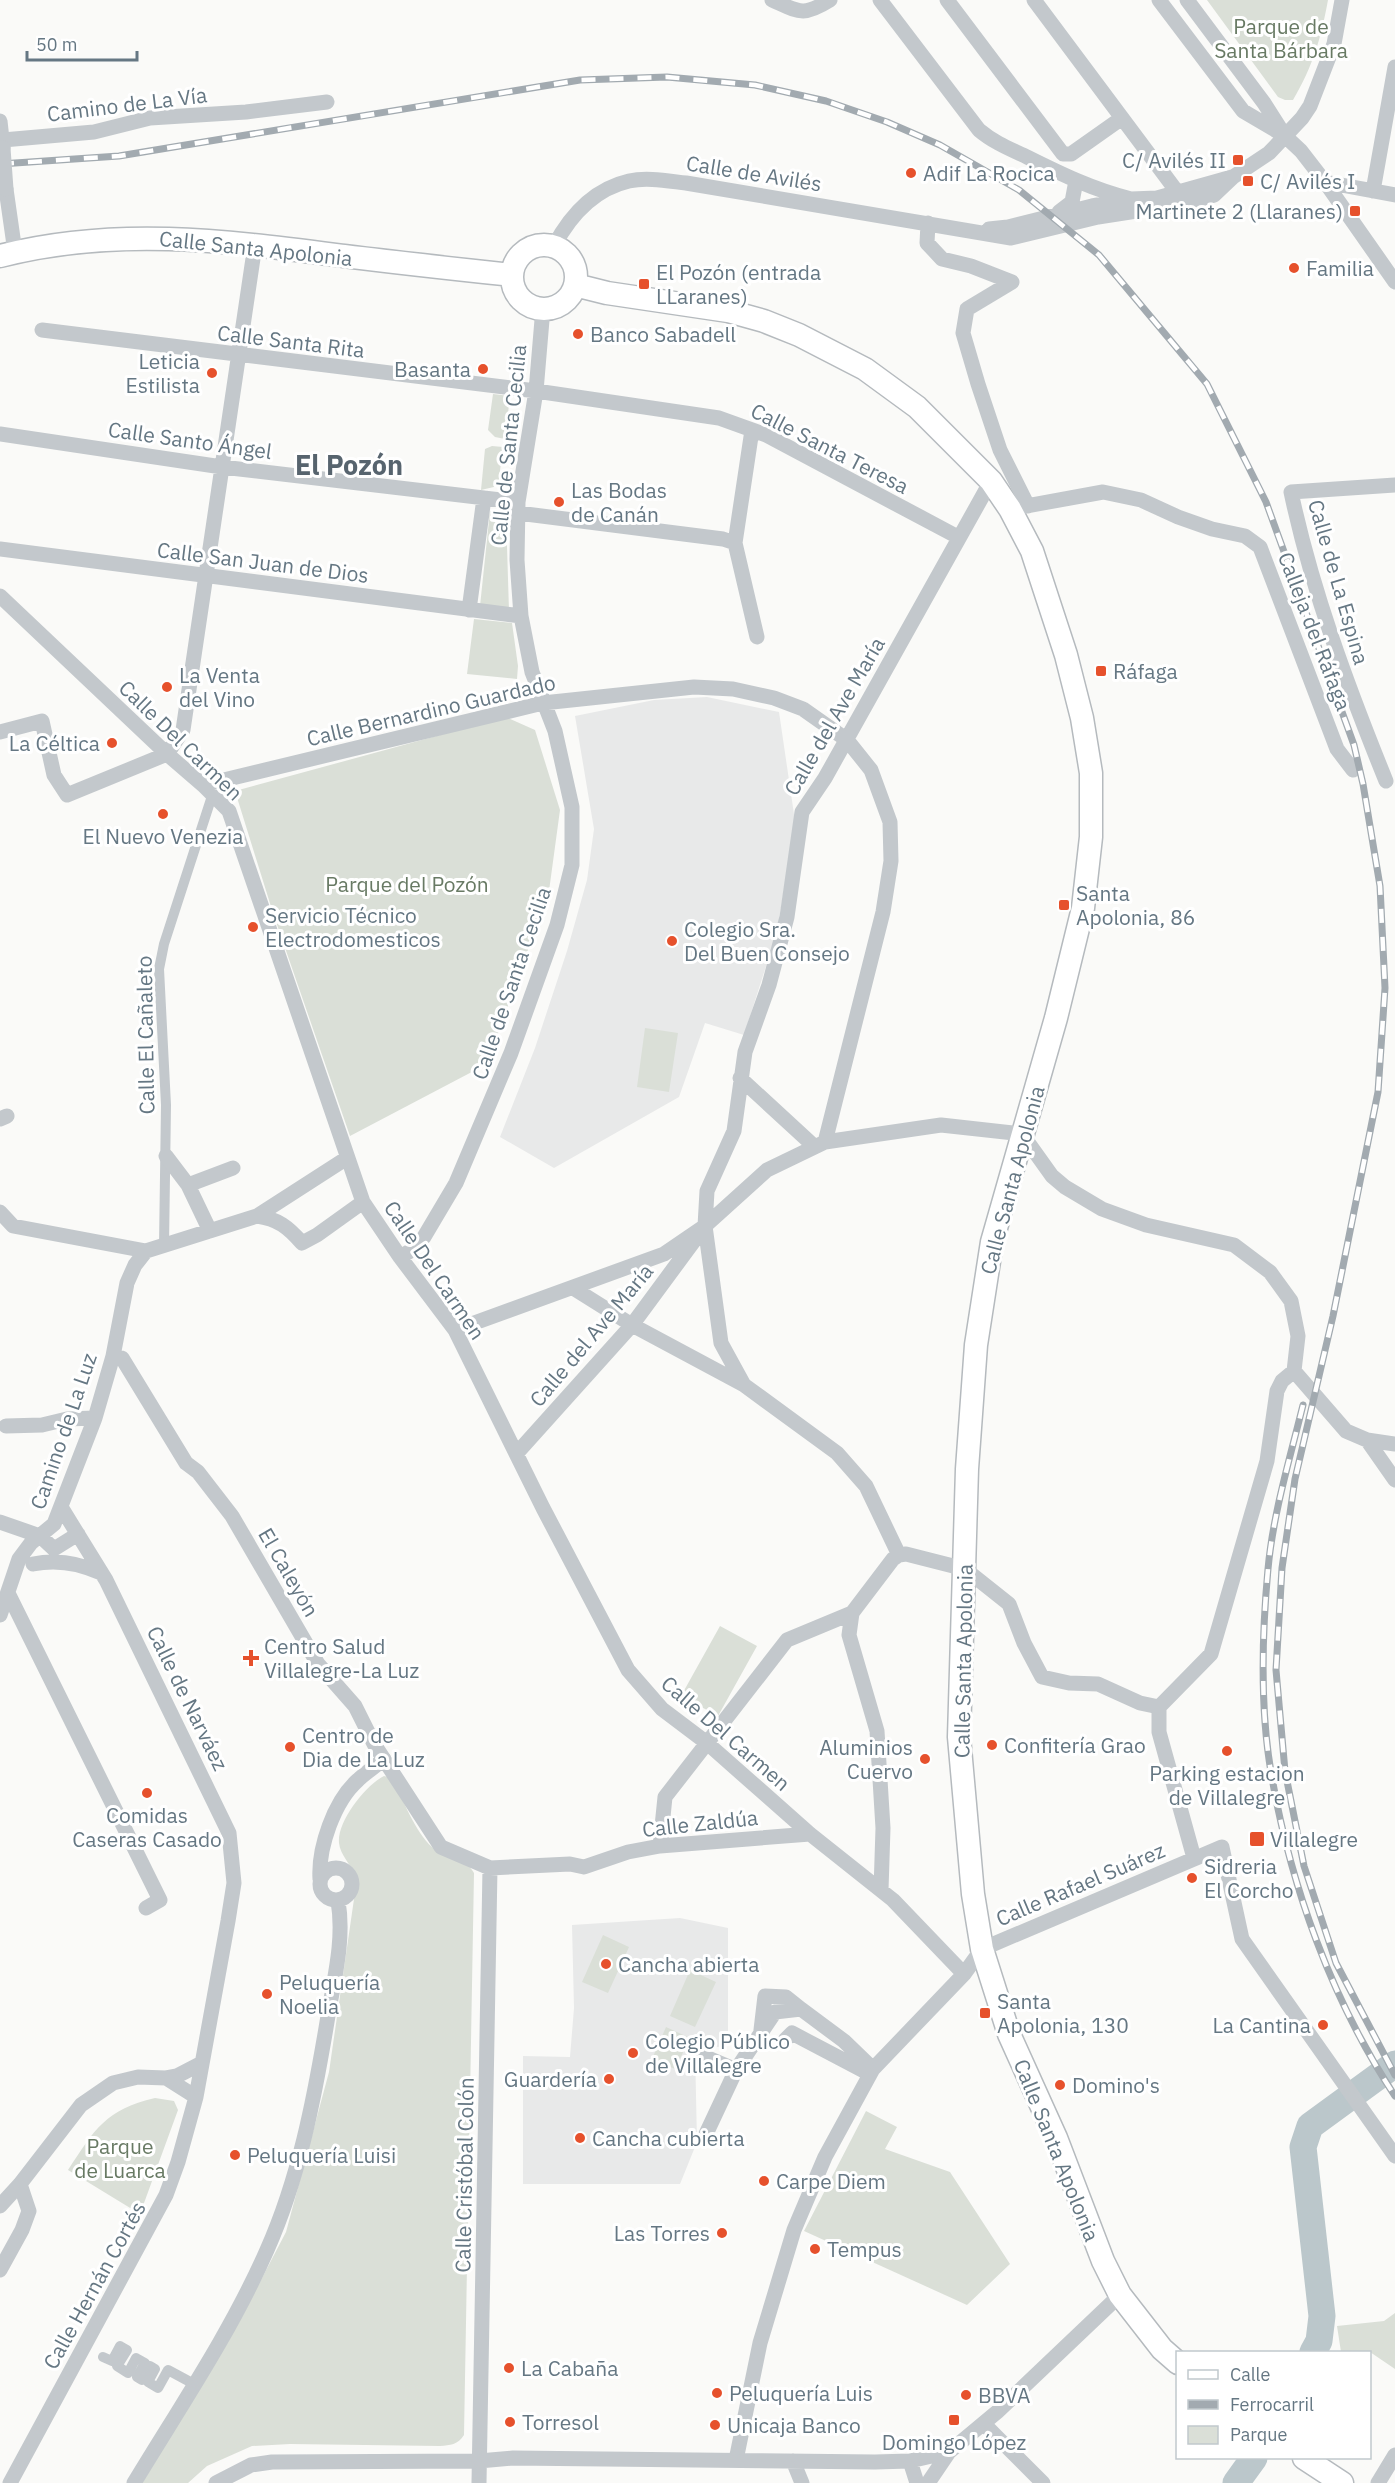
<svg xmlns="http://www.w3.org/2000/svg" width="1395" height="2483" viewBox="0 0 1395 2483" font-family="'IBM Plex Sans',sans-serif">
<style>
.built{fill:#e8e9e9}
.green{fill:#dadfd7}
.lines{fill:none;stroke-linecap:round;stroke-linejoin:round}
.river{stroke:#bbc7cb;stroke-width:27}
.primary-casing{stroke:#b5babe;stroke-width:25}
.pedestrian{stroke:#c3c8cc;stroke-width:10}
.minor{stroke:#c3c8cc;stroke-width:15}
.primary{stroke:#fff;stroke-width:22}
.rail-casing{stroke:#a2aab0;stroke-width:7}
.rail{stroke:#fff;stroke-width:4.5;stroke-dasharray:14;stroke-linecap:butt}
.minor-bridge{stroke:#c3c8cc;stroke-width:15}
.poi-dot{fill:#e6512c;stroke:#fff;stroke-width:2}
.labels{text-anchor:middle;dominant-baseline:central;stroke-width:6;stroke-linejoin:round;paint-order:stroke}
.park-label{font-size:21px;fill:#687a64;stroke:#fff}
.street-label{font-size:21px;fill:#657783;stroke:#fff}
.poi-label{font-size:21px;fill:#657783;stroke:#fff;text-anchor:start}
.district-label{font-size:27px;font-weight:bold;fill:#57646e;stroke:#fff}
</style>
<rect width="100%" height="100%" fill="#fafaf8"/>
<path class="built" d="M707,697l72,15 16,109 -18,111 -33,103 -39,-12 -26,74 -125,71 -54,-31 35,-89 32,-97 20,-71 7,-51 -19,-113 79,-16z
M680,1918l48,10v118l-33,3 2,93 -17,42h-157v-128l47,1 4,-49 -2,-83z"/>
<path class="green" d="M1207,0h121c-7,38 -15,66 -35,100h-8l-7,-3z
M493,394l17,2 -5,43 -10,-2 -7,-7z
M492,446l11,1 -5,39 -17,4 4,-41z
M490,511l16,3 3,97 -29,-5z
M474,619l38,4 6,43 -1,13 -50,-5z
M506,717l29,13 25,80 -11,81 -62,173 -137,72 -77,-223 -38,-122z
M645,1028l33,5 -9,59 -32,-5z
M720,1626l37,20 -39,70 -37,-20z
M384,1776l8,2c11,21 23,54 40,69 13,13 34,10 42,26l-10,562c-6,10 -14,10 -24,11l-150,-2 -38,2 -45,20 -19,17h-46l97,-161 47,-90 43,-160 25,-173c1,-7 3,-17 1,-23 -4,-12 -15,-21 -16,-33 -2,-22 27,-58 45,-67z
M603,1935l26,12 -21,46 -26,-11z
M690,1970l26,12 -21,45 -25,-11z
M666,2027l24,11 -15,31 -23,-10z
M155,2098l19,3 4,9 -38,104 -72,-44c27,-41 37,-60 87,-72z
M866,2111l31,16 -12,22 65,23 60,92 -43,41 -163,-74z
M1395,2313v56l-25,-17h-29l-4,-26 47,-5z"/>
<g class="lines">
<path class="river" d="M1313,2352l6,-11 3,-25 -19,-169 7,-21 85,-62
M1236,2483l18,-25"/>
<defs>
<path id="primary" d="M512 277a32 32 0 1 1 64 0a32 32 0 1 1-64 0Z
M0,256c117,-30 227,-15 344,0 56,7 112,13 168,19
M575,285l32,8 121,18 36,10 35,14 66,34 52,38 74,74 19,28 22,42 34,104 16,63 9,55v64l-8,71 -27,110 -64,224 -16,103 -9,124 -8,268 14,157 9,55 27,85 47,104 47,123 17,34 42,54 16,14
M1304,2458l38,25"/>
</defs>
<use href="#primary" class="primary-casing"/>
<path class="pedestrian" d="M164,1246l2,-141 -7,-136 5,-25 48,-148
M103,2357l9,4 8,-15 7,4 -10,16 11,7 8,-15 9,5 -8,14 5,3 8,-14 5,3 -7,13 10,6 10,-18 26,14"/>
<path class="minor" d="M772,0c27,12 31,17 58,0
M880,0l99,130c14,12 31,19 48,27 34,17 67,33 104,42
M947,0l116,154h8l51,-36
M1034,0l144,193
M1159,0l84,111 39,23
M1187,0l77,103 21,33 16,15 24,31 70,100
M0,121l3,27
M3,140l91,-8 56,-14 96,-6 81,-10
M1325,182l70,13
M6,189l9,63
M1373,191l22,-124
M1059,212l13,-10 3,-16
M928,223l-1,20 15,16 29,7 41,16 -45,27 -4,24 15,51 22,66 28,56
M989,229l19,-2 84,-21 39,-7 26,-1 75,-21
M554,246c16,-30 40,-57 75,-65 18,-4 39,0 57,2l325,55 87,-21 90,-14 26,-8 19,-18 36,-24 33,-35 8,-12 24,-62 8,-44
M42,330l494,61 183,27 47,17 192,102
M0,434l222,33 296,35
M1010,509l93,-17 38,8 37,17 34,12 33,7 15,11 77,202 16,21
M518,513l205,26 12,4 22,94
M735,543l17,-113
M0,549l521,67
M0,596l167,158 36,31 26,26 134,391 37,55 55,73 88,178 85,162 34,39 45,34 103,91 83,66 71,74
M469,610l15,-112
M0,732l42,-11 12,54 13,20 100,-41 16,-24 72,-485
M1386,781c-38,-94 -74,-190 -95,-289l104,-7
M203,785l340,-82 151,-16 39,2 41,9 29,11 44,31 24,30 19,52 1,39 -8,51 -58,230
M740,1078l75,69
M0,1119l7,-3
M166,1156l22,29 22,46
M188,1185l45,-17
M0,1212l13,14 133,25 111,-35 90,-58
M257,1216c21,3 31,11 45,27l15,-8 46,-33
M705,1226l16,117 23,42 93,68 29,33 33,69
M400,1257l12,-7 12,-13 32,-54 55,-130 46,-128 15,-60v-58l-17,-76 -23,-59 -11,-56 -4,-56 1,-58 18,-111 7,-83
M573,1288l59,37 112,60
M455,1330l209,-76 41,-28 62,-56 58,-28 116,-17 81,9 30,42 13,11 37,22 44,16 88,20 36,27 21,29 7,35 -4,35
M113,1356l9,2 64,105 12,9 34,44 86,148 37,42 19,38 67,103 49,21 80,-4 14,3 44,-15 32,-6 150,-12
M1294,1371l52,60 21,9 28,4
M6,1426l36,-1 25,-6 28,-1
M1367,1440l28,40
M517,1453l115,-128 73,-99 2,-35 27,-60 11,-79 24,-67 18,-68 15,-105 23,-34 166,-297
M0,1522l40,14 14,13 24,-15
M899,1555l7,-1 59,15 44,35 15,39 18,34 27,6 29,1 42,19 19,4
M33,1564c24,-5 46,-1 68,9
M8,1593l152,307 -14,8
M852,1613l-3,22 28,96 6,97 -2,62
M0,1615l19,-56 12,-16 23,-19 41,-106 18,-62 14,-73 8,-18 11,-14
M660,1846l5,-49 122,-157 65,-27 41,-54 6,-4
M1194,1858l-35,-126v-25l52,-53 56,-193 10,-70 5,-10 12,-10
M320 1884a16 16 0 1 1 32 0a16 16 0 1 1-32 0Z
M320,1879c-2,-31 14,-78 38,-99 8,-8 17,-13 26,-21
M761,2030l4,-34 21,1 15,12
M785,2040l7,-7 78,41
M703,2056l33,14
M166,2078l11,-2 25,-13
M706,2134l30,-64 39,-58 26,-3 43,32 29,28
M0,2206l20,-22 61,-79 32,-22 25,-6 28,1 30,19
M0,2270l22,-40 7,-19 -9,-27
M984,2424l59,59
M736,2460l24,-117 34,-113 31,-73 48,-88 91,-95 18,-25 240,-102 20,92 153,217
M793,2461l9,22
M910,2461l7,22
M10,2483l156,-288 12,-33 18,-65 32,-176 6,-38 -5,-50 -123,-253 -45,-73
M134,2483c46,-76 97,-151 133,-233 32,-72 47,-150 60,-228 6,-39 18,-81 11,-121
M216,2483l35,-18 21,-3 207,-1 34,-3 362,4 35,-1 39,-9
M479,2483l11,-615
M928,2483l21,-31 48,-40 123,-117
M1378,2483l17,-28"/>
<use href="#primary" class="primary"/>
<defs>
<path id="rail" d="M0,164l119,-8 461,-76 87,-3 88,8 71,16 61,21 53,23 79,45 80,65 108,129 59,118 88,243 9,39 17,102 5,102 -7,104 -45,224 -38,163 -13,89 -6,102 9,101 19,95 32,97 59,112
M1303,1405c-13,53 -30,109 -35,164 -6,65 -8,139 3,203 19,113 61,229 124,324"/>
</defs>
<use href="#rail" class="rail-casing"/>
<use href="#rail" class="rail"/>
<path class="minor-bridge" d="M3,148l3,41"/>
</g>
<g class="poi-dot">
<rect x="1232" y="154" width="12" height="12" rx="3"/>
<circle cx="911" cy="173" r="6"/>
<rect x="1242" y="175" width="12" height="12" rx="3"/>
<rect x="1349" y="205" width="12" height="12" rx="3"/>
<circle cx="1294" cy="268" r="6"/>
<rect x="638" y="278" width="12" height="12" rx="3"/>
<circle cx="578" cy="334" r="6"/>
<circle cx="483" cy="369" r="6"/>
<circle cx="212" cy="373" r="6"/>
<circle cx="559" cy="502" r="6"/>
<rect x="1095" y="665" width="12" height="12" rx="3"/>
<circle cx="167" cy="687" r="6"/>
<circle cx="112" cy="743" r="6"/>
<circle cx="163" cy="814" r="6"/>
<rect x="1058" y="899" width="12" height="12" rx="3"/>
<circle cx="253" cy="927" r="6"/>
<circle cx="672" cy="941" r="6"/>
<path d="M248 1649h6v6h6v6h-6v6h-6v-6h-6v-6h6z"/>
<circle cx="992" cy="1745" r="6"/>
<circle cx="290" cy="1747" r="6"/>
<circle cx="1227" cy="1751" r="6"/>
<circle cx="925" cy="1759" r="6"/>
<circle cx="147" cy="1793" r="6"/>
<rect x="1249" y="1831" width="16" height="16" rx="3"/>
<circle cx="1192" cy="1878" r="6"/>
<circle cx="606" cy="1964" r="6"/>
<circle cx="267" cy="1994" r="6"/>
<rect x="979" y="2007" width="12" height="12" rx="3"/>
<circle cx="1323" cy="2025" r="6"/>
<circle cx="633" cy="2053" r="6"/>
<circle cx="609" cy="2079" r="6"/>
<circle cx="1060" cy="2085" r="6"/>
<circle cx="580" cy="2138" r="6"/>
<circle cx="235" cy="2155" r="6"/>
<circle cx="764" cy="2181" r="6"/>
<circle cx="722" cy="2233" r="6"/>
<circle cx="815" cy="2249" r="6"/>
<circle cx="509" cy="2368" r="6"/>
<circle cx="717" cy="2393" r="6"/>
<circle cx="966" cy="2395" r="6"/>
<rect x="948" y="2414" width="12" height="12" rx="3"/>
<circle cx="510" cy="2422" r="6"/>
<circle cx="715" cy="2425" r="6"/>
</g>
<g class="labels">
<g class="park-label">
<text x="1281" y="26">Parque de<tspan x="1281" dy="24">Santa Bárbara</tspan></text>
<text x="407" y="884">Parque del Pozón</text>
<text x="120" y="2146">Parque<tspan x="120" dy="24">de Luarca</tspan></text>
</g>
<g class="street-label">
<text transform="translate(127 104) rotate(-7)">Camino de La Vía</text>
<text transform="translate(754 173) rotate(9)">Calle de Avilés</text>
<text transform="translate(256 248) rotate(6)">Calle Santa Apolonia</text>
<text transform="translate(291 341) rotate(7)">Calle Santa Rita</text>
<text transform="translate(190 440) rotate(8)">Calle Santo Ángel</text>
<text transform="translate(508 445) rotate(-84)">Calle de Santa Cecilia</text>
<text transform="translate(830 448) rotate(27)">Calle Santa Teresa</text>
<text transform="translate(263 562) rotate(7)">Calle San Juan de Dios</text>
<text transform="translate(1339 582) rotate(74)">Calle de La Espina</text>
<text transform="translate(1315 631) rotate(69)">Calleja del Ráfaga</text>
<text transform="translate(431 710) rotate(-13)">Calle Bernardino Guardado</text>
<text transform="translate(834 716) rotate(-60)">Calle del Ave María</text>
<text transform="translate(181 740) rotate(44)">Calle Del Carmen</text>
<text transform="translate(511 983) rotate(-71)">Calle de Santa Cecilia</text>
<text transform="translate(145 1035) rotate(-91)">Calle El Cañaleto</text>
<text transform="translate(1012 1180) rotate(-75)">Calle Santa Apolonia</text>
<text transform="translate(435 1270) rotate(56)">Calle Del Carmen</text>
<text transform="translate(591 1335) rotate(-50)">Calle del Ave María</text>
<text transform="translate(63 1431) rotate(-71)">Camino de La Luz</text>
<text transform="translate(289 1572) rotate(60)">El Caleyón</text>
<text transform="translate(963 1661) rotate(-89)">Calle Santa Apolonia</text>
<text transform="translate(188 1698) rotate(64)">Calle de Narváez</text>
<text transform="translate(726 1733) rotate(41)">Calle Del Carmen</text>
<text transform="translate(700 1823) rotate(-6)">Calle Zaldúa</text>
<text transform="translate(1080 1884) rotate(-23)">Calle Rafael Suárez</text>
<text transform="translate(1057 2150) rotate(68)">Calle Santa Apolonia</text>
<text transform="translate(464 2175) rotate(-89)">Calle Cristóbal Colón</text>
<text transform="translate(94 2285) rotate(-61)">Calle Hernán Cortés</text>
</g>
<g class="poi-label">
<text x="1226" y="160" text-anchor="end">C/ Avilés II</text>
<text x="923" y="173">Adif La Rocica</text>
<text x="1260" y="181">C/ Avilés I</text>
<text x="1343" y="211" text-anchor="end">Martinete 2 (Llaranes)</text>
<text x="1306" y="268">Familia</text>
<text x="656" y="272">El Pozón (entrada<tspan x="656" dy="24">LLaranes)</tspan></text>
<text x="590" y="334">Banco Sabadell</text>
<text x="200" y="361" text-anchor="end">Leticia<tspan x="200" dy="24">Estilista</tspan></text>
<text x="471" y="369" text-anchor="end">Basanta</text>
<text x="571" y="490">Las Bodas<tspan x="571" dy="24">de Canán</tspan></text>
<text x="1113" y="671">Ráfaga</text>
<text x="179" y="675">La Venta<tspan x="179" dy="24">del Vino</tspan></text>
<text x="100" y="743" text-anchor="end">La Céltica</text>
<text x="163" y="836" text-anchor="middle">El Nuevo Venezia</text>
<text x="1076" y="893">Santa<tspan x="1076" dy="24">Apolonia, 86</tspan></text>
<text x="265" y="915">Servicio Técnico<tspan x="265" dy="24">Electrodomesticos</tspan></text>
<text x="684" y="929">Colegio Sra.<tspan x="684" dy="24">Del Buen Consejo</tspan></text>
<text x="264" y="1646">Centro Salud<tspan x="264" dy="24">Villalegre-La Luz</tspan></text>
<text x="302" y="1735">Centro de<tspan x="302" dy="24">Dia de La Luz</tspan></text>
<text x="1004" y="1745">Confitería Grao</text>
<text x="913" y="1747" text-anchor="end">Aluminios<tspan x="913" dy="24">Cuervo</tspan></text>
<text x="1227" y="1773" text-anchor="middle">Parking estacion<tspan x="1227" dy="24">de Villalegre</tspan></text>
<text x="147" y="1815" text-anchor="middle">Comidas<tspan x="147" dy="24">Caseras Casado</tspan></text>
<text x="1270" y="1839">Villalegre</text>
<text x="1204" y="1866">Sidreria<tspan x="1204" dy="24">El Corcho</tspan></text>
<text x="618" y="1964">Cancha abierta</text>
<text x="279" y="1982">Peluquería<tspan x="279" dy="24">Noelia</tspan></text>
<text x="997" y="2001">Santa<tspan x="997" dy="24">Apolonia, 130</tspan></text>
<text x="1311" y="2025" text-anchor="end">La Cantina</text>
<text x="645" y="2041">Colegio Público<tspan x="645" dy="24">de Villalegre</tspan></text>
<text x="597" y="2079" text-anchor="end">Guardería</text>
<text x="1072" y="2085">Domino's</text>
<text x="592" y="2138">Cancha cubierta</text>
<text x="247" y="2155">Peluquería Luisi</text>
<text x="776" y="2181">Carpe Diem</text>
<text x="710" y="2233" text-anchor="end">Las Torres</text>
<text x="827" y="2249">Tempus</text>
<text x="521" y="2368">La Cabaña</text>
<text x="729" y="2393">Peluquería Luis</text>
<text x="978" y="2395">BBVA</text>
<text x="522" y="2422">Torresol</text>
<text x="727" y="2425">Unicaja Banco</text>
<text x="954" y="2442" text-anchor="middle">Domingo López</text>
</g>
<g class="district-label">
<text x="349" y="464">El Pozón</text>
</g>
</g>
<rect x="1176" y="2351" width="195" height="108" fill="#ffffff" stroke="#c1c9cd" stroke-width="1.5"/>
<rect x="1188" y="2370" width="30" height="9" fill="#ffffff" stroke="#c1c9cd" stroke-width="1.5"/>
<text x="1230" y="2381" font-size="18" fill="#657783">Calle</text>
<rect x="1188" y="2400" width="30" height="9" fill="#a2aab0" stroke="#c1c9cd" stroke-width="1.5"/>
<text x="1230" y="2411" font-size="18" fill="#657783">Ferrocarril</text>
<rect x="1188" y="2426" width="30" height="18" fill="#dadfd7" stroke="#c1c9cd" stroke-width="1.5"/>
<text x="1230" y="2441" font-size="18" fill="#657783">Parque</text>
<path d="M27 51v9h110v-9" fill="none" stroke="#657783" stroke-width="3"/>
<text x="36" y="51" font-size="18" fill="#657783" stroke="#ffffff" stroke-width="4.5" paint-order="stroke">50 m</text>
</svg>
